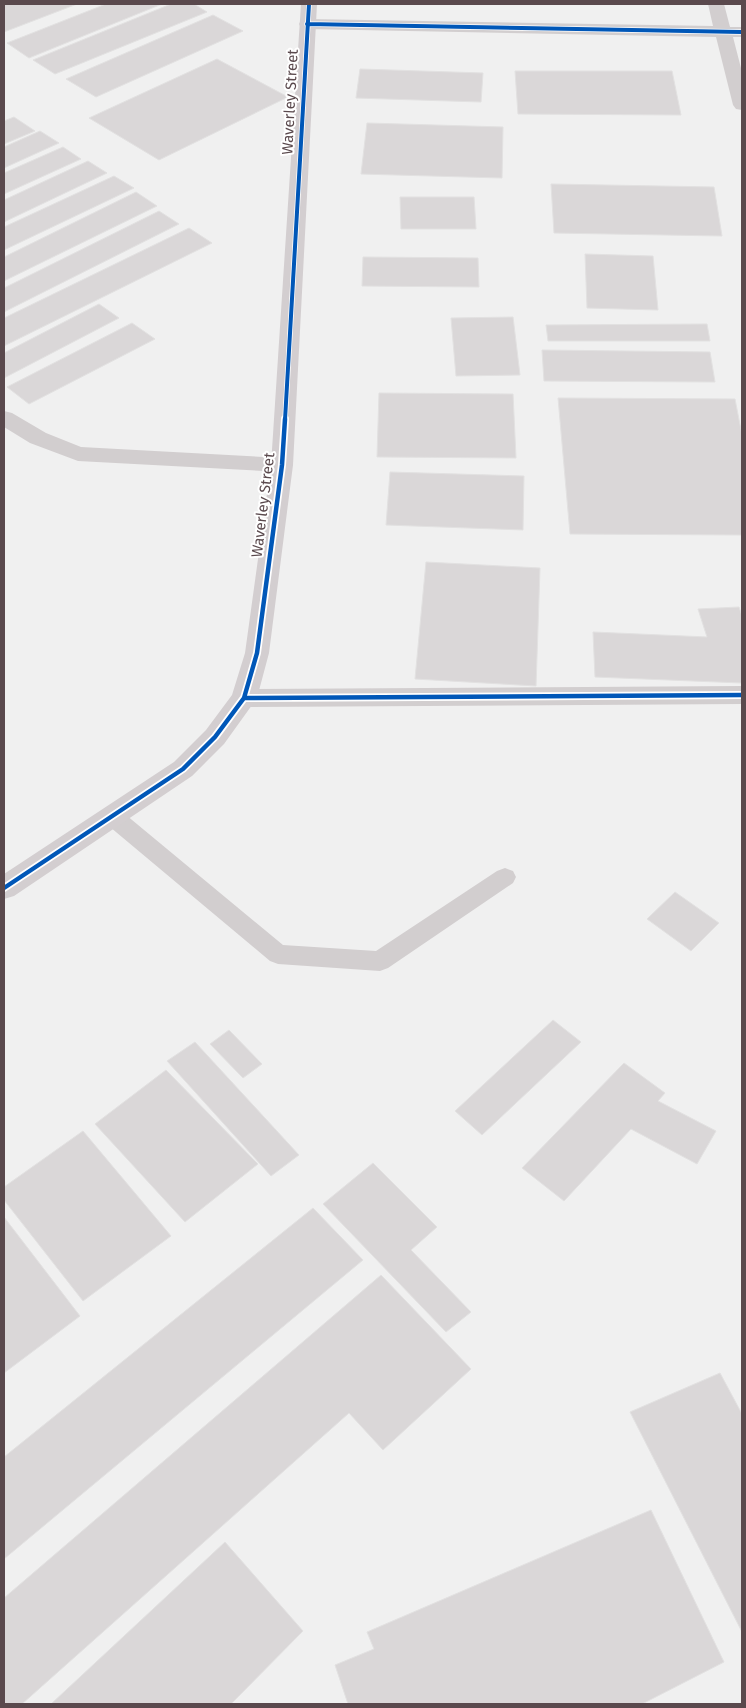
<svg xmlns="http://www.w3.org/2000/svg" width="746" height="1708" viewBox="0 0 746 1708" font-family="'Fira Sans',sans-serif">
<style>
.building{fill:#dad7d8;stroke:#e2e1e1}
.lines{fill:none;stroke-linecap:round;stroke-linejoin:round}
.lane{fill:#d2cecf;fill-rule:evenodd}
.street{fill:#d2cecf;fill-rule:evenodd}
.secondary{fill:#d3ced0;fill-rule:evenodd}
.cycleway-far1-casing{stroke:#fff;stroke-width:5.5}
.cycleway-casing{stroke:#fff;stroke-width:8}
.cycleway-far1{stroke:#0057b8;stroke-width:4}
.cycleway{stroke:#0057b8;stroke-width:4.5}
.labels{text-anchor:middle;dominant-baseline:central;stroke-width:4;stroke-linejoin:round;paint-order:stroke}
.street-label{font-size:15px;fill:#5a494d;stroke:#fff}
</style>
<rect width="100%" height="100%" fill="#f0f0f0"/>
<path class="building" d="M4,4h73l-73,28z
M106,4h56l-133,54 -22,-15z
M171,4h23l13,8 -152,62 -22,-14z
M213,15l30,16 -147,66 -30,-18z
M217,59l71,38 -129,63 -70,-42z
M360,69l123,4 -2,29 -125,-4z
M515,71h157l9,44 -163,-1z
M14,117l21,14 -31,13v-23z
M367,123l136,4 -1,51 -141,-4z
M40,131l19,12 -55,25v-21z
M63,147l18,12 -77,35v-21z
M88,161l19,12 -103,49v-22z
M114,176l20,12 -130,62v-23z
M551,184l163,3 8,49 -168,-3z
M136,192l21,14 -153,75v-24z
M400,197h74l2,32h-75z
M159,211l20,13 -175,88v-24z
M189,228l23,15 -208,103v-28z
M585,254l68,2 5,54 -71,-2z
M363,257l115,1 1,29 -117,-1z
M99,304l20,14 -115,60v-25z
M513,317l7,58 -64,1 -5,-58z
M132,323l23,16 -126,65 -22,-17z
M707,324l3,17h-162l-2,-16z
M542,350l168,2 5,30 -171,-1z
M379,393l134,1 3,64 -139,-1z
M558,398l177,1 7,36v100l-172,-1z
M390,472l134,4 -1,54 -137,-5z
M426,562l114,6 -4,118 -121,-7z
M739,607l3,9v67l-147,-6 -2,-45 114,5 -9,-28z
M675,892l44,31 -28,28 -44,-32z
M553,1020l28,22 -99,93 -27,-24z
M229,1030l33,34 -19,14 -33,-34z
M195,1042l104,113 -28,21 -104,-115z
M624,1063l41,30 -7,8 58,30 -19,33 -66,-35 -67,72 -42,-33z
M166,1070l92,94 -73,58 -90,-98z
M83,1131l88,105 -88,65 -79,-101v-13z
M373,1163l64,64 -26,23 60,62 -25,20 -123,-128z
M313,1208l50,52 -359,299v-102z
M4,1217l76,99 -76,57z
M381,1275l90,94 -88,81 -34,-37 -327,291h-18v-106z
M720,1373l22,41v218l-112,-220z
M651,1510l73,152 -82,42h-294l-13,-39 39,-16 -7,-17z
M225,1542l78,89 -72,73h-180z"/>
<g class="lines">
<path class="lane" d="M112,807l8,3 163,135 93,6 121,-80 8,-3 8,3 3,6 -3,6 -125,85 -8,3 -102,-7 -8,-3 -166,-139 -3,-6 3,-6z"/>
<path class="street" d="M708,4h16l6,23h12v10h-9l9,35v38l-6,-1 -3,-4 -17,-68 -409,-8 -6,-1 -2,-4 2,-4 6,-1 406,7z
M4,411l8,2 34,20 35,14 201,11 8,2 3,5 -3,5 -8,2 -204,-11 -48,-18 -26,-16z
M742,686v18l-498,3 -9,-2 -4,-7 4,-7 9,-2z"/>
<path class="secondary" d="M301,4h16l-24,461 -24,188 -12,45 -33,46 -32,32 -178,120 -10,3v-25l170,-112 32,-32 26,-35 13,-42 26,-188z"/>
<defs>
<path id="cycleway-far1" d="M307,24l435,8
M285,420l24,-416"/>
<path id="cycleway" d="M244,698l498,-3
M4,888l179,-119 32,-32 29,-39 13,-45 25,-188 3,-46"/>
</defs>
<use href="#cycleway-far1" class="cycleway-far1-casing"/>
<use href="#cycleway" class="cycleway-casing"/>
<use href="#cycleway-far1" class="cycleway-far1"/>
<use href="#cycleway" class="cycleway"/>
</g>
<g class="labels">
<g class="street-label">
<text transform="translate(290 102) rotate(-87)">Waverley Street</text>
<text transform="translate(263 505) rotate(-83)">Waverley Street</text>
</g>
</g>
<rect width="746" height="1708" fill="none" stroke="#5a494d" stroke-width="10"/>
</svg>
